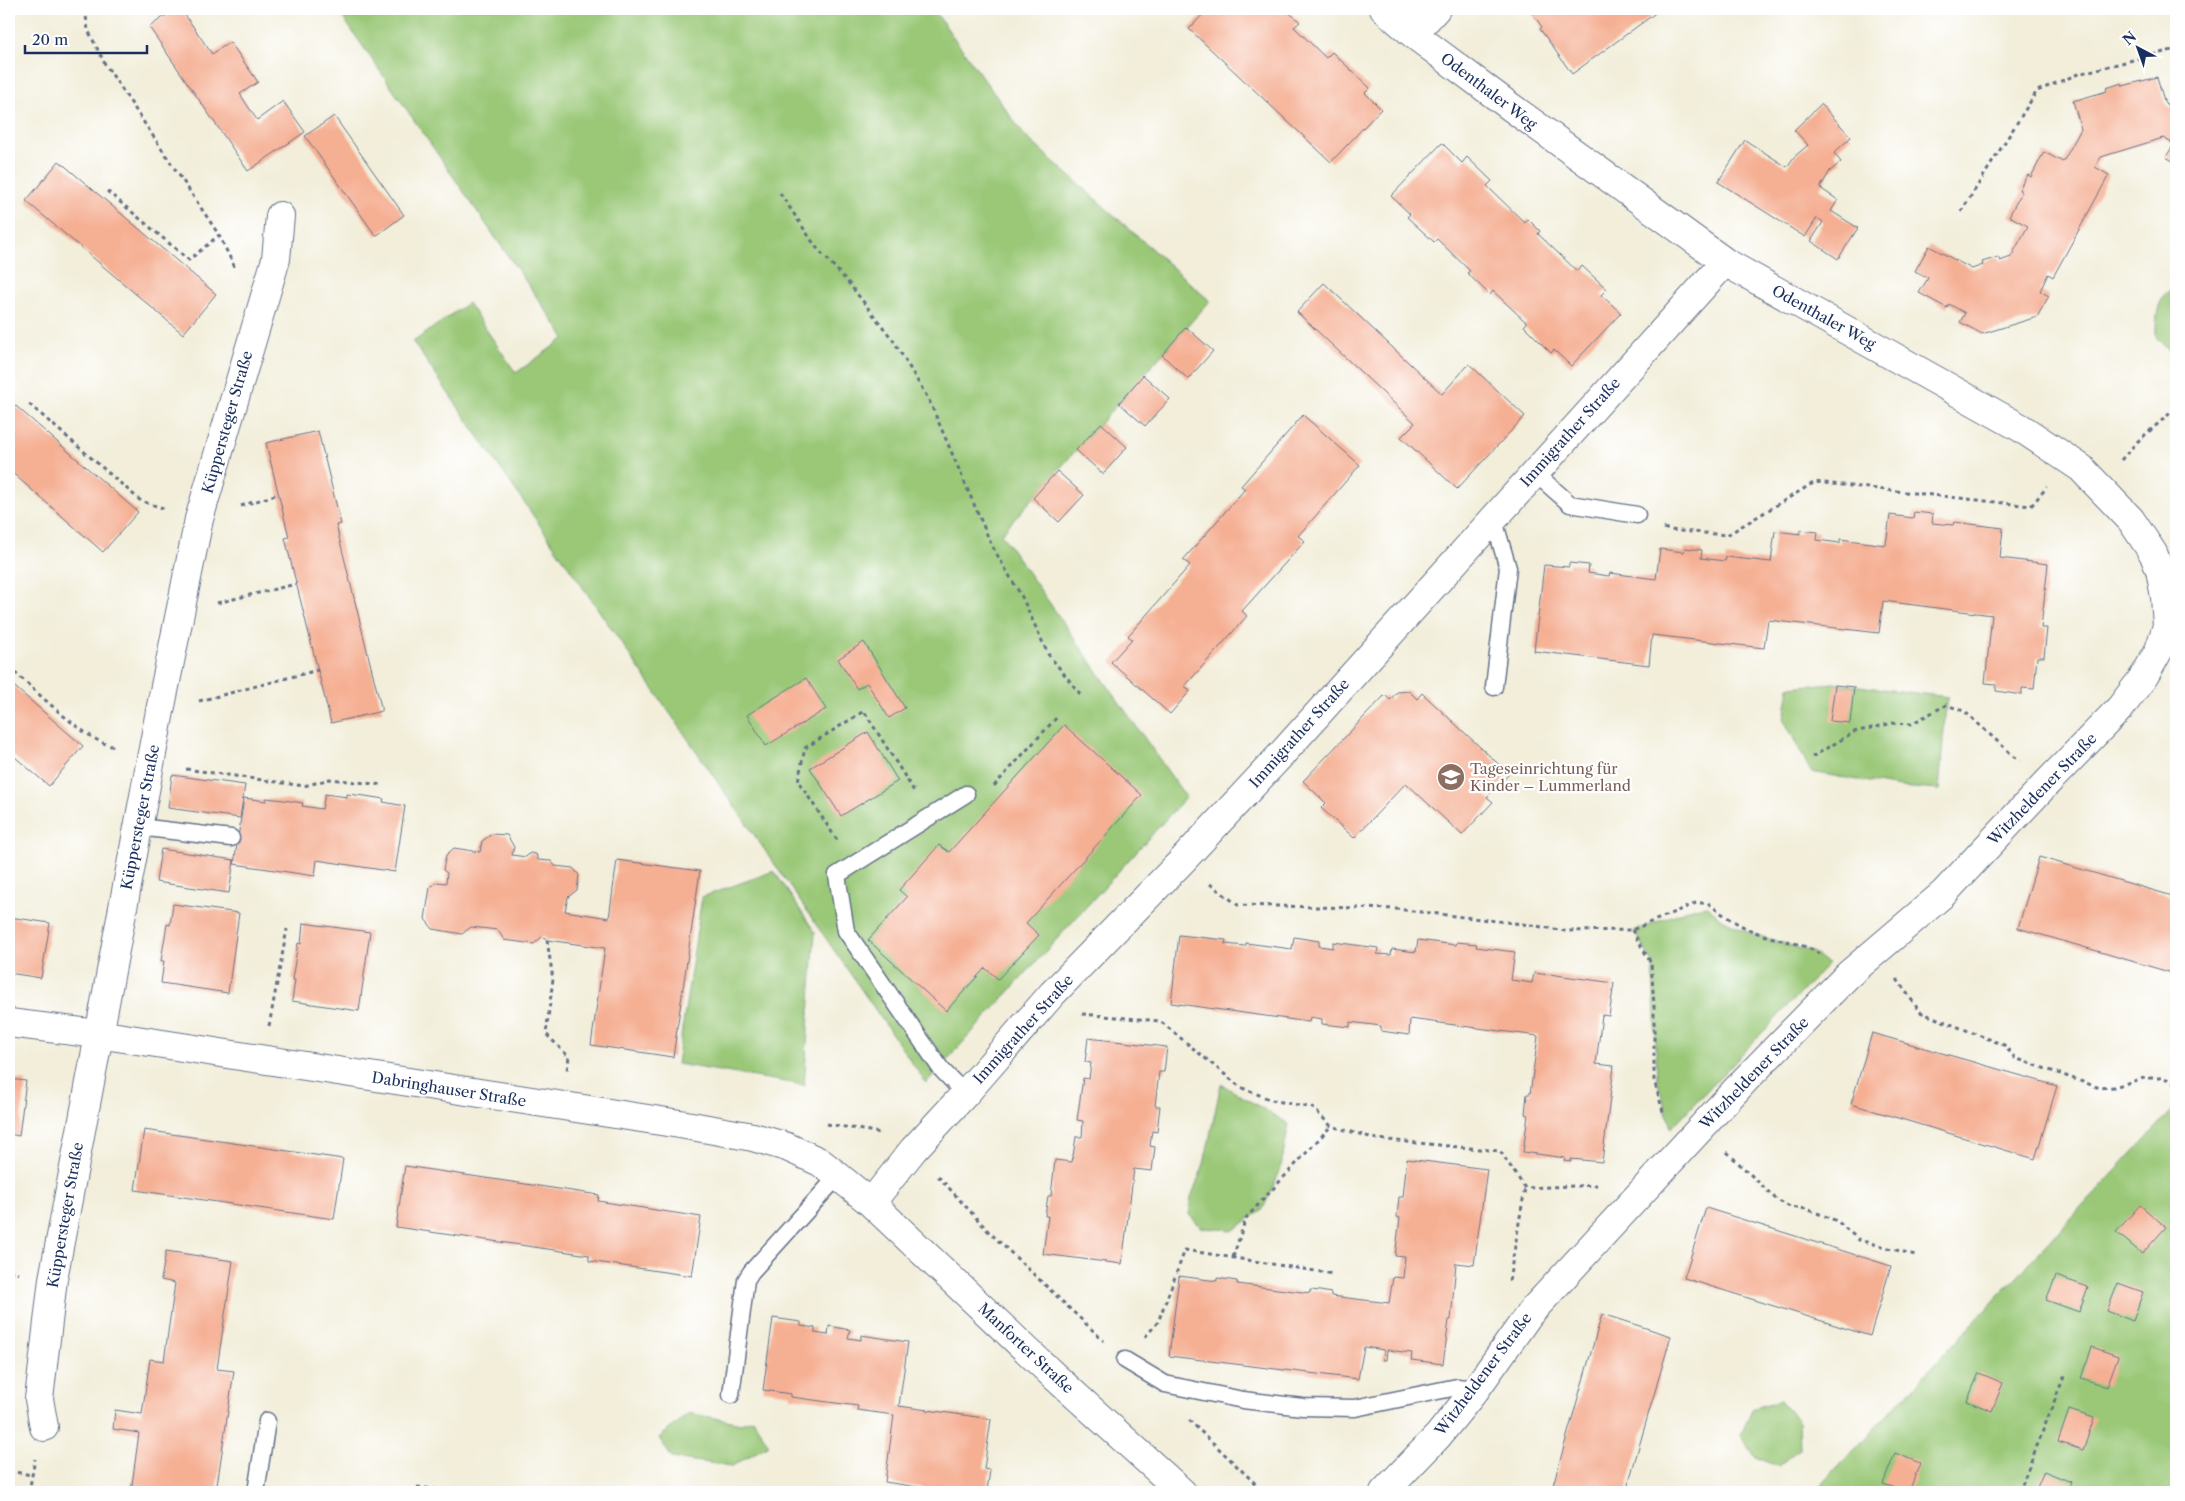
<svg xmlns="http://www.w3.org/2000/svg" width="2185" height="1501" viewBox="0 0 2185 1501" font-family="'Libre Caslon Text',serif">
<style>
.green{fill:#9ac877;stroke:#5a7c6a}
.building{fill:#f5af93}
.lines{fill:none;stroke-linecap:round;stroke-linejoin:round}
.service-casing{stroke:#667289;stroke-width:19}
.minor-casing{stroke:#667289;stroke-width:30}
.path{stroke:#667289;stroke-width:3;stroke-dasharray:4 4;stroke-linecap:butt}
.service{stroke:#fff;stroke-width:16}
.minor{stroke:#fff;stroke-width:28}
.labels{text-anchor:middle;dominant-baseline:central;stroke-width:4.5;stroke-linejoin:round;paint-order:stroke}
.street-label{font-size:15px;fill:#1b2f5e;stroke:#fff}
.education-label{font-size:15px;fill:#785e54;stroke:#fff;text-anchor:start}
</style>
<rect width="100%" height="100%" fill="#fff"/>
<filter id="ink" filterUnits="userSpaceOnUse"><feTurbulence type="fractalNoise" baseFrequency=".02" numOctaves="2"/><feDisplacementMap in="SourceGraphic" scale="10" xChannelSelector="R" yChannelSelector="G"/><feConvolveMatrix kernelMatrix="1 2 1 2 8 2 1 2 1" color-interpolation-filters="sRGB"/></filter>
<filter id="wash" filterUnits="userSpaceOnUse"><feTurbulence type="fractalNoise" baseFrequency=".0096" numOctaves="4" result="noise"/><feDisplacementMap in="SourceGraphic" scale="20" xChannelSelector="R" yChannelSelector="G"/><feGaussianBlur stdDeviation="1.12" result="paint"/><feColorMatrix in="noise" values="0 0 0 0 0 0 0 0 0 0 0 0 0 0 0 0 0 1.4 0 .05"/><feComposite in="paint" operator="in"/></filter>
<g filter="url(#wash)">
<rect width="100%" height="100%" fill="#f2eeda"/>
<path class="green" d="M337,9h596l92,127 185,165 -209,233 185,263 -260,286 -513,-741 55,-39 48,70 49,-35z
M2176,287v68l-5,-2 -15,-16c0,-18 0,-42 20,-50z
M1833,683l116,14 -3,8 -7,85 -39,-3 -89,-15 -27,-52 5,-33z
M774,871l41,61 -11,153 -127,-21 25,-167z
M1708,906l12,12 30,15 62,19 16,12 -157,164 -14,-48 -4,-117 -19,-32 58,-23z
M1221,1084l68,40 -9,47 -17,38 -29,21 -32,-2 -13,-13 2,-18 13,-33z
M2176,1106v386h-361l352,-376z
M1780,1400l19,22 1,26 -22,18 -23,-9 -14,-22 11,-26z
M689,1413l52,10 12,-4 16,26 -37,21 -60,-8 -13,-20z"/>
<g id="blocks">
<path class="building" d="M175,9h6l31,45 18,-12 28,40 -18,12 17,26 26,-19 22,31 -57,39 -99,-144z
M1208,9h77l15,13 -6,5 32,31 6,-6 38,36 -5,5 16,16 -50,53 -142,-133z
M1529,9h132l-89,65 -32,-45 2,-2z
M2157,77l8,27 11,6v53l-10,-6 8,-13 -11,-6 -62,19 -6,10 14,8 -56,102 -5,-3 -8,17 9,5 -12,21 -55,17 -22,-12 5,-9 -16,-9 -2,4 -28,-15 9,-15 -13,-7 14,-25 43,23 11,-4 -1,-3 16,-5 2,4 11,-4 17,-31 -19,-10 13,-24 -3,-2 4,-8 5,-7 3,2 13,-25 19,10 18,-33 -8,-28 34,-10 -1,-3 16,-5 1,3z
M1821,104l30,33 -17,16 7,9 -11,9 -10,17 18,12 -7,11 27,17 -20,31 -27,-18 12,-19 -6,-4 -12,19 -87,-55 27,-42 42,27 7,-10 14,-12 -14,-15z
M334,116l70,99 -28,21 -71,-100z
M1442,143l20,20 5,-6 25,24 -5,5 38,37 3,-4 12,12 -2,3 39,37 5,-5 25,23 -6,6 20,18 -50,53 -17,-16 -3,3 -27,-27 3,-3 -34,-32 -3,4 -23,-22 3,-2 -33,-32 -3,3 -27,-25 3,-3 -19,-18z
M59,161l157,133 -33,40 -157,-133z
M1324,283l118,111 27,-30 56,52 -68,73 -56,-52 14,-14 -118,-111z
M1186,327l27,24 -25,28 -26,-24z
M1143,375l27,24 -25,27 -26,-23z
M9,400l129,112 -35,40 -94,-82z
M1303,415l57,50 -62,71 7,5 -63,70 5,5 -62,70 5,5 -20,23 -59,-52 21,-23 -4,-3 62,-71 -7,-5 62,-71 -4,-3z
M1101,423l26,24 -24,27 -27,-24z
M318,431l23,93 -5,1 46,186 -51,12 -46,-185 4,-1 -23,-94z
M1057,471l27,24 -25,27 -26,-24z
M1914,512l19,2 -1,9 21,2 1,-3 49,6 -3,30 48,6 -7,64h6l-3,29h-7l-3,32 -12,-1v7l-26,-4v-7l-11,-1 7,-68 -109,-14 -4,32 -111,-13 -4,28 -112,-13 -3,30 -115,-14 10,-86 25,2v-4l20,2 -1,8 21,3 1,-3 46,6 4,-30 24,3 1,-4 17,2 -1,8 24,3 1,-4 45,5 4,-31 25,3v-4l18,2 -1,8 23,3v-4l46,6 4,-30 23,3z
M864,642l41,66 -16,10 -22,-35 -10,6 -19,-30z
M806,678l20,31 -60,37 -19,-31z
M9,682l74,64 -34,40 -40,-34z
M1835,685l19,2 -4,36 -20,-2z
M1409,691l8,8 5,-6 87,81 -22,23 6,5 -31,33 -56,-52 -52,55 -33,-30 5,-5 -23,-22 82,-86 5,5 7,-8z
M1064,725l78,70 -116,128 13,12 -41,44 -13,-11 -39,43 -78,-71 39,-43 -8,-7 40,-45 10,7z
M868,732l30,49 -57,35 -31,-48z
M172,775l73,10 -5,33 -72,-10z
M325,794l22,3v-3l18,2 19,3 -1,3 22,4 -10,66 -78,-12 -2,16 -81,-12 10,-66 22,3v-3l18,2 19,3 -1,3 20,3z
M492,834l15,1 7,12 -2,8 14,2 4,-4 6,1 2,6 13,1 4,5 18,2 6,7 -2,15 -9,7 -3,14 44,7 8,-58 83,11 -27,186 -82,-12 14,-97 -58,-8 -4,-4 -9,8 -30,-4 -6,-10 -27,-3 -9,7 -29,-5 -8,-10 5,-32 7,-5 9,1 1,-10 -4,-3 3,-15 8,-7 26,4 2,-11z
M161,849l73,11 -5,33 -73,-11z
M2039,857l137,40v77l-158,-46z
M173,904l66,9 -11,80 -67,-10 3,-22h-3l6,-37 3,1z
M9,917l41,6 -9,55 -32,-5z
M303,923l67,9 -11,79 -67,-10 3,-21h-3l6,-37 3,1z
M1179,935l47,5 -1,4 20,2 1,-3 46,6 2,-12 25,4v5l14,2v-6l45,6 -1,6 14,1 1,-6 24,3 2,-12 38,5 1,-3 20,2 -1,3 39,5 -4,28 21,3 2,-10 15,2v-1l65,9 -5,33 -7,-1 -6,49 18,2 -12,96 -31,-3v3l-7,-1 1,-3 -42,-6 5,-37 -3,-1 2,-20h3l8,-58 -128,-17 -1,16 -28,-4v-5l-31,-4v5l-28,-3v-5l-12,-2 -1,5 -138,-19z
M1872,1033l185,53 -22,73 -184,-55z
M1088,1038l79,9 -3,25h-5l-4,34h5l-3,26 -5,-1 -2,15 5,1 -3,24 -18,-2 -12,95 -79,-10 5,-38h-3l3,-20h3l4,-36 17,2 4,-25h6l1,-16 -6,-1 6,-42 6,1 2,-16 -6,-1z
M9,1079l17,2 -7,55 -10,-2z
M144,1130l199,29 -9,60 -199,-29z
M1407,1159l80,10 -13,96 -18,-2 -5,57h-2l-6,44 -32,-4 1,-7 -25,-3 -1,10h-3l1,-10 -20,-3 -6,32 -189,-23 10,-80 38,5v-3l20,3v3l73,9v-3l10,1 11,2v3l58,7 4,-26 10,1 2,-21 -10,-1 5,-38 -3,-1 2,-20h4z
M405,1166l194,29 -1,6 103,16 -9,59 -103,-15v-6l-193,-28z
M2140,1205l26,22 -24,27 -26,-22z
M1706,1208l185,58 -21,70 -186,-58z
M166,1251l67,10 -16,108 17,2 -18,121h-85l8,-59 -26,-4 2,-19 27,4 8,-55 14,2 11,-78 -14,-3z
M2056,1276l32,11 -9,25 -33,-12z
M2118,1283l25,9 -10,29 -26,-10z
M1602,1314l69,22 -27,93 -18,63h-75z
M773,1318l28,4v4l14,2v5l13,2 1,-9 21,4 -2,8 13,2v-5l47,7 -9,64 92,13 -7,50 6,1 -3,21 -57,1v-3l-45,-7 9,-67 -37,-5 1,-4 -67,-9v-3l-28,-4z
M2092,1347l26,9 -11,31 -26,-9z
M1979,1373l24,10 -11,28 -25,-10z
M2069,1410l25,8 -11,32 -25,-8z
M1895,1453l25,10 -11,29 -26,-8z
M2044,1471l27,11 -4,10h-32z"/>
</g>
</g>
<g filter="url(#ink)">
<use href="#blocks" fill-opacity="0" stroke="#667289" stroke-width="1"/>
<g class="lines">
<defs>
<path id="service" d="M1534,472l36,32 67,11
M1493,517l15,51 -14,119
M139,827l92,11
M965,1094l-24,-25 -95,-138 -9,-56 129,-81
M1125,1360l40,24 78,16 60,7 52,1 102,-21 19,2
M731,1395l15,-115 5,-8 87,-96
M256,1492l11,-71"/>
<path id="minor" d="M1413,34l23,-25
M9,1023l89,11 582,90 73,13 34,10 33,15 18,14 33,27 182,172 129,117
M871,1203l42,-53 52,-56 87,-100 129,-132 98,-105 446,-495
M44,1427l-5,-28 14,-120 107,-568 39,-192 77,-260 4,-43
M1384,1492l54,-56 38,-47 54,-76 217,-235 101,-103 95,-81 102,-109 76,-78 24,-32 14,-25 8,-24 -2,-29 -5,-27 -7,-17 -22,-33 -50,-52 -60,-40 -296,-166 -217,-157 -95,-71 -29,-25"/>
</defs>
<use href="#service" class="service-casing"/>
<use href="#minor" class="minor-casing"/>
<path class="path" d="M85,9l3,21 17,34 114,171 17,35
M107,191l82,69 30,-25
M780,193l36,54 31,34 46,59 36,60 63,146 30,51 26,57 33,41
M1961,212l76,-121 41,-17 98,-25
M29,404l112,97 25,8
M2121,460l16,-18 39,-34
M241,506l37,-12
M1664,528l5,2 58,5 88,-53 216,24 16,-19
M217,603l79,-19
M9,667c22,19 81,79 108,80
M199,701l119,-31
M1812,757l42,-25 39,-9 18,1 35,-19 18,6 55,50
M186,769l118,17 26,-7 53,6
M994,786l64,-70
M837,840l-39,-59 7,-33 59,-37 50,80
M1210,884l28,21 158,4 135,16 34,6 67,-1 64,-27h12c15,12 30,22 47,29 21,9 46,9 64,22
M1632,930l19,33 3,42v75l10,35
M547,940l6,39 -7,55 23,23 -2,13
M1897,979l23,33 84,33 11,13 85,30 14,-1 30,-9h20l12,5
M1082,1014l78,7 80,66 32,13 41,8 18,18 46,13 123,12 25,37 74,-3
M269,1026l18,-97
M827,1124l54,9
M1727,1152l50,48 13,7 17,2 30,12 22,19 56,15
M938,1176l51,56 115,109
M1233,1257l13,-39 85,-92
M9,1271l9,2
M1509,1281l16,-93
M1145,1337l13,-15 27,-72 149,24
M1189,1420l75,72
M9,1471l23,4
M417,1487l40,5
M29,1492l6,-33
M2019,1492l46,-118"/>
<use href="#service" class="service"/>
<use href="#minor" class="minor"/>
</g>
</g>
<defs>
<symbol id="school-disc" viewBox="-11 -11 22 22"><circle r="9.5" fill="#8d6e63" stroke="#fff"/><path d="M0-5L7-2L0 1L-7-2ZM-4 1L0 2.5L4 1V4Q0 6-4 4Z" fill="#fff"/></symbol>
</defs>
<g fill-rule="evenodd">
<use href="#school-disc" x="1435" y="761" width="32" height="32"/>
</g>
<g class="labels">
<g class="street-label">
<text transform="translate(1489 91) rotate(37)">Odenthaler Weg</text>
<text transform="translate(1824 317) rotate(29)">Odenthaler Weg</text>
<text transform="translate(227 422) rotate(-74)">Küppersteger Straße</text>
<text transform="translate(1570 432) rotate(-48)">Immigrather Straße</text>
<text transform="translate(1299 733) rotate(-48)">Immigrather Straße</text>
<text transform="translate(2042 789) rotate(-46)">Witzheldener Straße</text>
<text transform="translate(140 817) rotate(-79)">Küppersteger Straße</text>
<text transform="translate(1023 1029) rotate(-48)">Immigrather Straße</text>
<text transform="translate(1754 1073) rotate(-46)">Witzheldener Straße</text>
<text transform="translate(449 1089) rotate(9)">Dabringhauser Straße</text>
<text transform="translate(65 1215) rotate(-80)">Küppersteger Straße</text>
<text transform="translate(1026 1348) rotate(43)">Manforter Straße</text>
<text transform="translate(1483 1374) rotate(-53)">Witzheldener Straße</text>
</g>
<g class="education-label">
<text x="1470" y="768">Tageseinrichtung für<tspan x="1470" dy="17">Kinder – Lummerland</tspan></text>
</g>
</g>
<rect width="2185" height="1501" fill="none" stroke="#fff" stroke-width="30"/>
<g transform="translate(2138 48) rotate(319)" stroke="#ffffff" stroke-width="4" paint-order="stroke">
<path d="M0-4L9 19L0 12L-9 19Z" fill="#1b2f5e"/>
<text y="-8" font-size="14" font-weight="bold" text-anchor="middle" fill="#1b2f5e">N</text>
</g>
<path d="M25 45v8h122v-8" fill="none" stroke="#1b2f5e" stroke-width="2.5"/>
<text x="32" y="45" font-size="15" fill="#1b2f5e" stroke="#ffffff" stroke-width="4" paint-order="stroke">20 m</text>
</svg>
